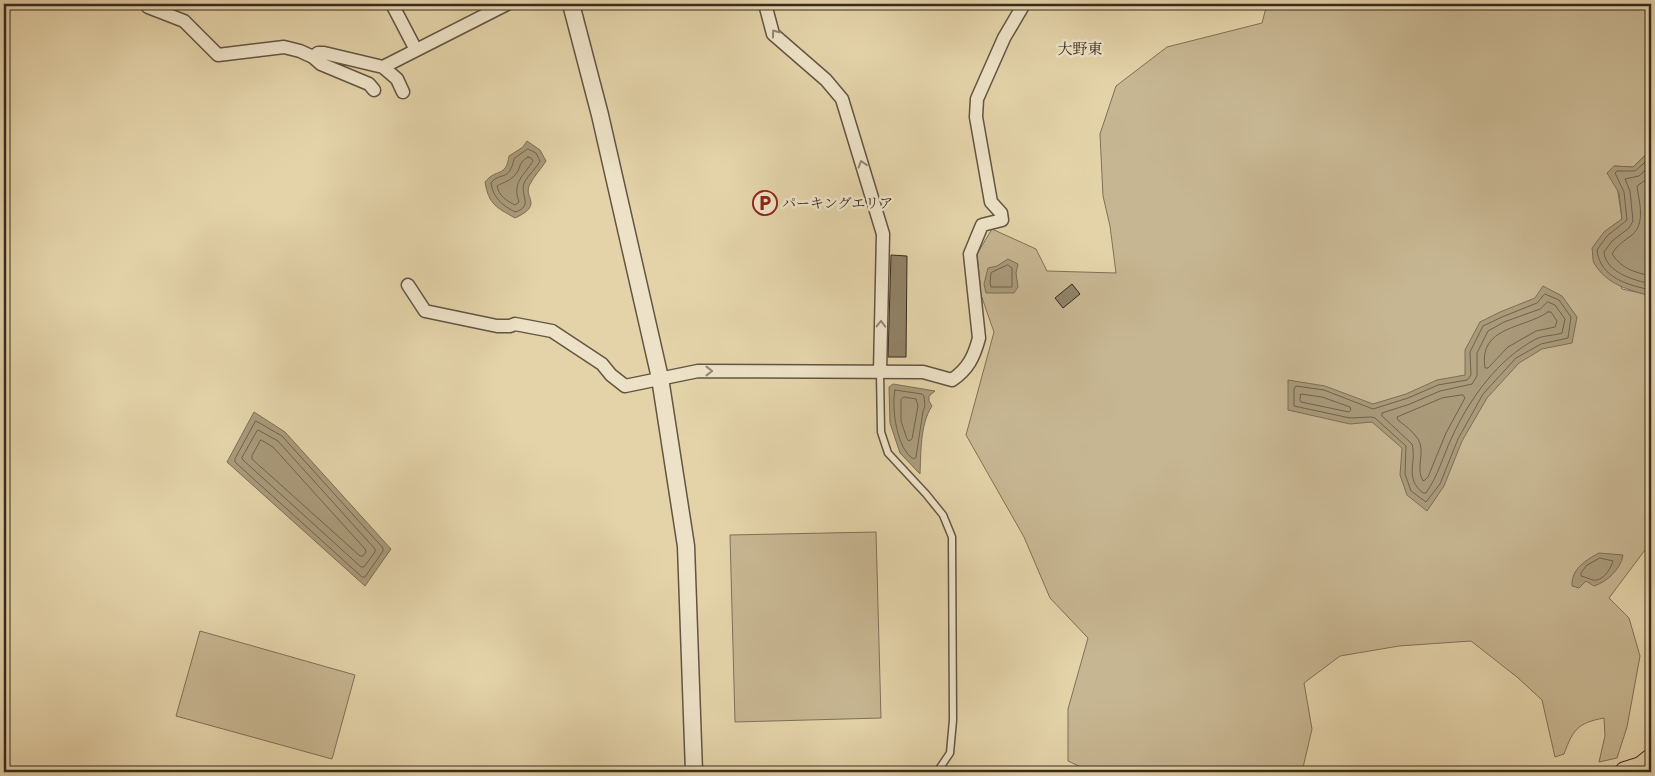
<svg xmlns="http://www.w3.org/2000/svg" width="1655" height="776" viewBox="0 0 1655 776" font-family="Alegreya,'Noto Serif JP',serif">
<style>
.green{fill:#c7b692;stroke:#7f7058}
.water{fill:#a99a7a;stroke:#7b6e56}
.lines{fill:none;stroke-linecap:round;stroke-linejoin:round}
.shore{stroke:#70624c;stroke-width:1}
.building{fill:#918267;stroke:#372b1f}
.service-casing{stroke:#625542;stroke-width:9}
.minor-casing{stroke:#625542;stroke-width:15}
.tertiary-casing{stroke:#625542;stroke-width:19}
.primary-casing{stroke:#372b1f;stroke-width:22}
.service{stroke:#ede2c7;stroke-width:6}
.minor{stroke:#ede2c7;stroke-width:12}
.tertiary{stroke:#ede2c7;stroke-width:16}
.primary{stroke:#e4d3a9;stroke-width:20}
.oneway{stroke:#928673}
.labels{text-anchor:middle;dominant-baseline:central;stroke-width:5;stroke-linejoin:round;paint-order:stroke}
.poi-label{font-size:14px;fill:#372b1f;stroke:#ede2c7;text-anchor:start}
.neighbourhood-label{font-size:15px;fill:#372b1f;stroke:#ede2c7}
</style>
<rect width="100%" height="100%" fill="#e4d3a9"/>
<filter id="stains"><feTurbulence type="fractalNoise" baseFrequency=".004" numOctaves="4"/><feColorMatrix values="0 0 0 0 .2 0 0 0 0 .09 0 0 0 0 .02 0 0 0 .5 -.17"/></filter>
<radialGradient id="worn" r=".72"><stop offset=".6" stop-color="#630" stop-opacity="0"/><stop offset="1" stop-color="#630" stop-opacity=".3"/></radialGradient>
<path class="green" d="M1267,4h384v146l-18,17 -19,-1 8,53 -18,13 18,57 23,5 6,13v235l-42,56 20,20 11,38 -13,71 -10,31 -18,4 6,-26 -1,-18c-27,5 -31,12 -40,36l-9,3 -13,-57 -25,-23 -46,-36 -72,5 -59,10 -36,27 8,46 -10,43h-210l-24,-11v-52l20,-71 -38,-40 -26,-61 -58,-102 28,-103 -13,-37 -4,-41 15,-25 44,20 11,22 69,2 -6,-47 -7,-30 -3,-62 16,-48 51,-39 95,-24z
M876,532l5,186 -146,4 -5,-187z
M200,631l155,44 -23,84 -156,-43z"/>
<path class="water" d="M527,141l13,9 6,11c-5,8 -12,15 -16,23 -8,14 15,20 -15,34 -19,-11 -26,-13 -30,-36 11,-14 21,-4 24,-26l14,-9z
M1651,150v146c-22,-6 -44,-11 -57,-33 -2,-4 -1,-11 -2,-15l12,-16 18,-13 -3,-26 -12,-20 7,-7 19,1z
M1008,259l10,5 -2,9 2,14 -4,6h-28l-2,-9 4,-16 9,-2z
M1543,286l19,10 15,21 -5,26 -30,6 -23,14 -32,35 -25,43 -18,45 -17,25 -20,-16 -7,-20 2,-27 -30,-26 -22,2 -62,-14v-30l37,6 48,18 33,-10 31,-14 28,-5v-25l15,-28 20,-10 35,-14z
M893,384l42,7 -6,5v5l3,5c-12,18 -11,47 -12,68l-20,-21 -10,-30 -1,-36z
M254,412l31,20 106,117 -26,37 -138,-124z
M1599,553l24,2c-2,14 -16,27 -29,31l-8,-5 -7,7 -7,-2c-1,-17 14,-26 27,-33z"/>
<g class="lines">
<path class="shore" d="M528,149l8,4 4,8c-4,8 -11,13 -15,20 -7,13 10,25 -10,31 -13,-7 -22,-14 -24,-29 9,-12 18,0 23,-24z
M528,157l3,1 2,3c-10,16 -21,21 -14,41l-4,3c-8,-4 -16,-9 -18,-19 7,-4 13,-5 19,-12 6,-8 1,-10 12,-17z
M1651,157l-16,14h-18l-2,2 9,19 3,28 -20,16 -10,14c3,28 31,35 54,40
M1651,165l-12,11 -14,3 5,12 3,30 -4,7 -17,13 -8,11c2,21 30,28 47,32
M1651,176l-14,10c2,16 9,37 -5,49 -8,6 -15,10 -20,19 10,15 22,18 39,22
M1008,265l4,3v19h-21l-1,-4 1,-10z
M1545,294l14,6 12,17 -3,21 -27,6 -25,14 -33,36 -25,45 -18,45 -14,18 -15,-11 -6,-17 1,-28 -31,-28 -4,-1 -21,1 -56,-12v-17l2,-3 28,4 49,19 35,-11 30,-13 29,-5 4,-5 -1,-23 13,-26 19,-9 35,-14z
M1548,302l7,3 10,14 -3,14c-8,3 -18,2 -26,6 -38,20 -66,59 -84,98 -9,19 -14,39 -26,56h-3c-19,-15 -6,-31 -11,-49l-30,-28v-3l28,-9 30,-13 32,-7 5,-8v-23l11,-22 16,-9 36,-13z
M1548,312h3l6,9 -2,6 -19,4 -28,16 -20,21h-3c-7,-42 39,-39 63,-56z
M895,390l27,4 2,2 1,10 -2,5 -7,46 -2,2c-17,-8 -23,-52 -19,-69z
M1301,394l21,3 28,10 1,3 -2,2 -48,-10 -1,-2z
M1463,395l2,3 -19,35 -18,44 -3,3 -2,1c-8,-13 3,-29 -5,-42 -5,-8 -14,-14 -20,-19l-1,-3 45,-19z
M904,397l12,2 2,7 -6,33 -3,2 -2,-2 -6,-18v-21z
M256,421l26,15 101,112v3l-18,26h-3l-127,-115v-3z
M258,430l20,11 97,108v3l-11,15h-3l-118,-107 -1,-2z
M261,440l12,7 92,102 1,3 -3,4h-3l-108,-97v-3z
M1600,558l13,3c-2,7 -10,21 -20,19 -4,-1 -7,-3 -12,-4v-3l5,-7z"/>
</g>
<path class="building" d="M891,255l16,1 -1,101h-18z
M1072,284l8,10 -17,14 -8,-10z"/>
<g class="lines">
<defs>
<path id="service" d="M880,372l1,60 7,21 38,41 17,21 9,22 1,183 -3,33 -13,19"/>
<path id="minor" d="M392,4l24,46
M765,4l8,30 53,46 16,19 41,135 -3,138
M148,7l36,14 34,34 66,-8 16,4 13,6 8,7 48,20 5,6
M313,57l5,-4h6l59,14 14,12 6,13
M383,67l124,-63
M408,285l17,26 72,15h13l5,-2 37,7 50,33 9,11 14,11 73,-15 225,1 29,8c16,-11 22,-23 27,-42l-9,-84 12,-29 20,-5 -1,-7 -10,-11 -15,-85 1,-18 27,-61 20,-34"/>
<path id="tertiary" d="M571,4l29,111 60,263 26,168 8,226"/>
<path id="primary" d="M1625,772l16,-5 10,-8"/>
</defs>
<use href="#service" class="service-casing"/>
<use href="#minor" class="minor-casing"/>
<use href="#tertiary" class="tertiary-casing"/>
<use href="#primary" class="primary-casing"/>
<use href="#service" class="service"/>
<use href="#minor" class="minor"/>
<use href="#tertiary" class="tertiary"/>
<use href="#primary" class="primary"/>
</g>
<defs><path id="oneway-chevron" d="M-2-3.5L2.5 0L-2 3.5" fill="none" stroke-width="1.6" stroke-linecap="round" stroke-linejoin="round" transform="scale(1.25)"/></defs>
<g class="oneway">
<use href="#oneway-chevron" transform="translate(775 33) rotate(-126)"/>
<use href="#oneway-chevron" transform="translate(862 164) rotate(-107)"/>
<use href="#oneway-chevron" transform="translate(881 324) rotate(-89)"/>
<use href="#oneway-chevron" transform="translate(709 371)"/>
</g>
<defs>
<symbol id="parking-ring" viewBox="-11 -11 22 22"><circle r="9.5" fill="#ede2c7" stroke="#8f2418" stroke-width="1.5"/><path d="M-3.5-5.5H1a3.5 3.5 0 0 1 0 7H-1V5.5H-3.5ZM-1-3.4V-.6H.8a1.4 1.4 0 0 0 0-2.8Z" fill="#8f2418"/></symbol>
</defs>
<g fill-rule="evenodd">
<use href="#parking-ring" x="751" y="189" width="28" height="28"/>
</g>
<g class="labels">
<g class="poi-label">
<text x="782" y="203">パーキングエリア</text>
</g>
<g class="neighbourhood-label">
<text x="1080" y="49">大野東</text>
</g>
</g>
<rect width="1655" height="776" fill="none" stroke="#e4d3a9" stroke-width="20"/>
<rect x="5" y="5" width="1645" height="766" fill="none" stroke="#372b1f" stroke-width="2.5"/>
<rect x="10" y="10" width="1635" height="756" fill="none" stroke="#372b1f"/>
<rect width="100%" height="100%" filter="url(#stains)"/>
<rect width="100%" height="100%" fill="url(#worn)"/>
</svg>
